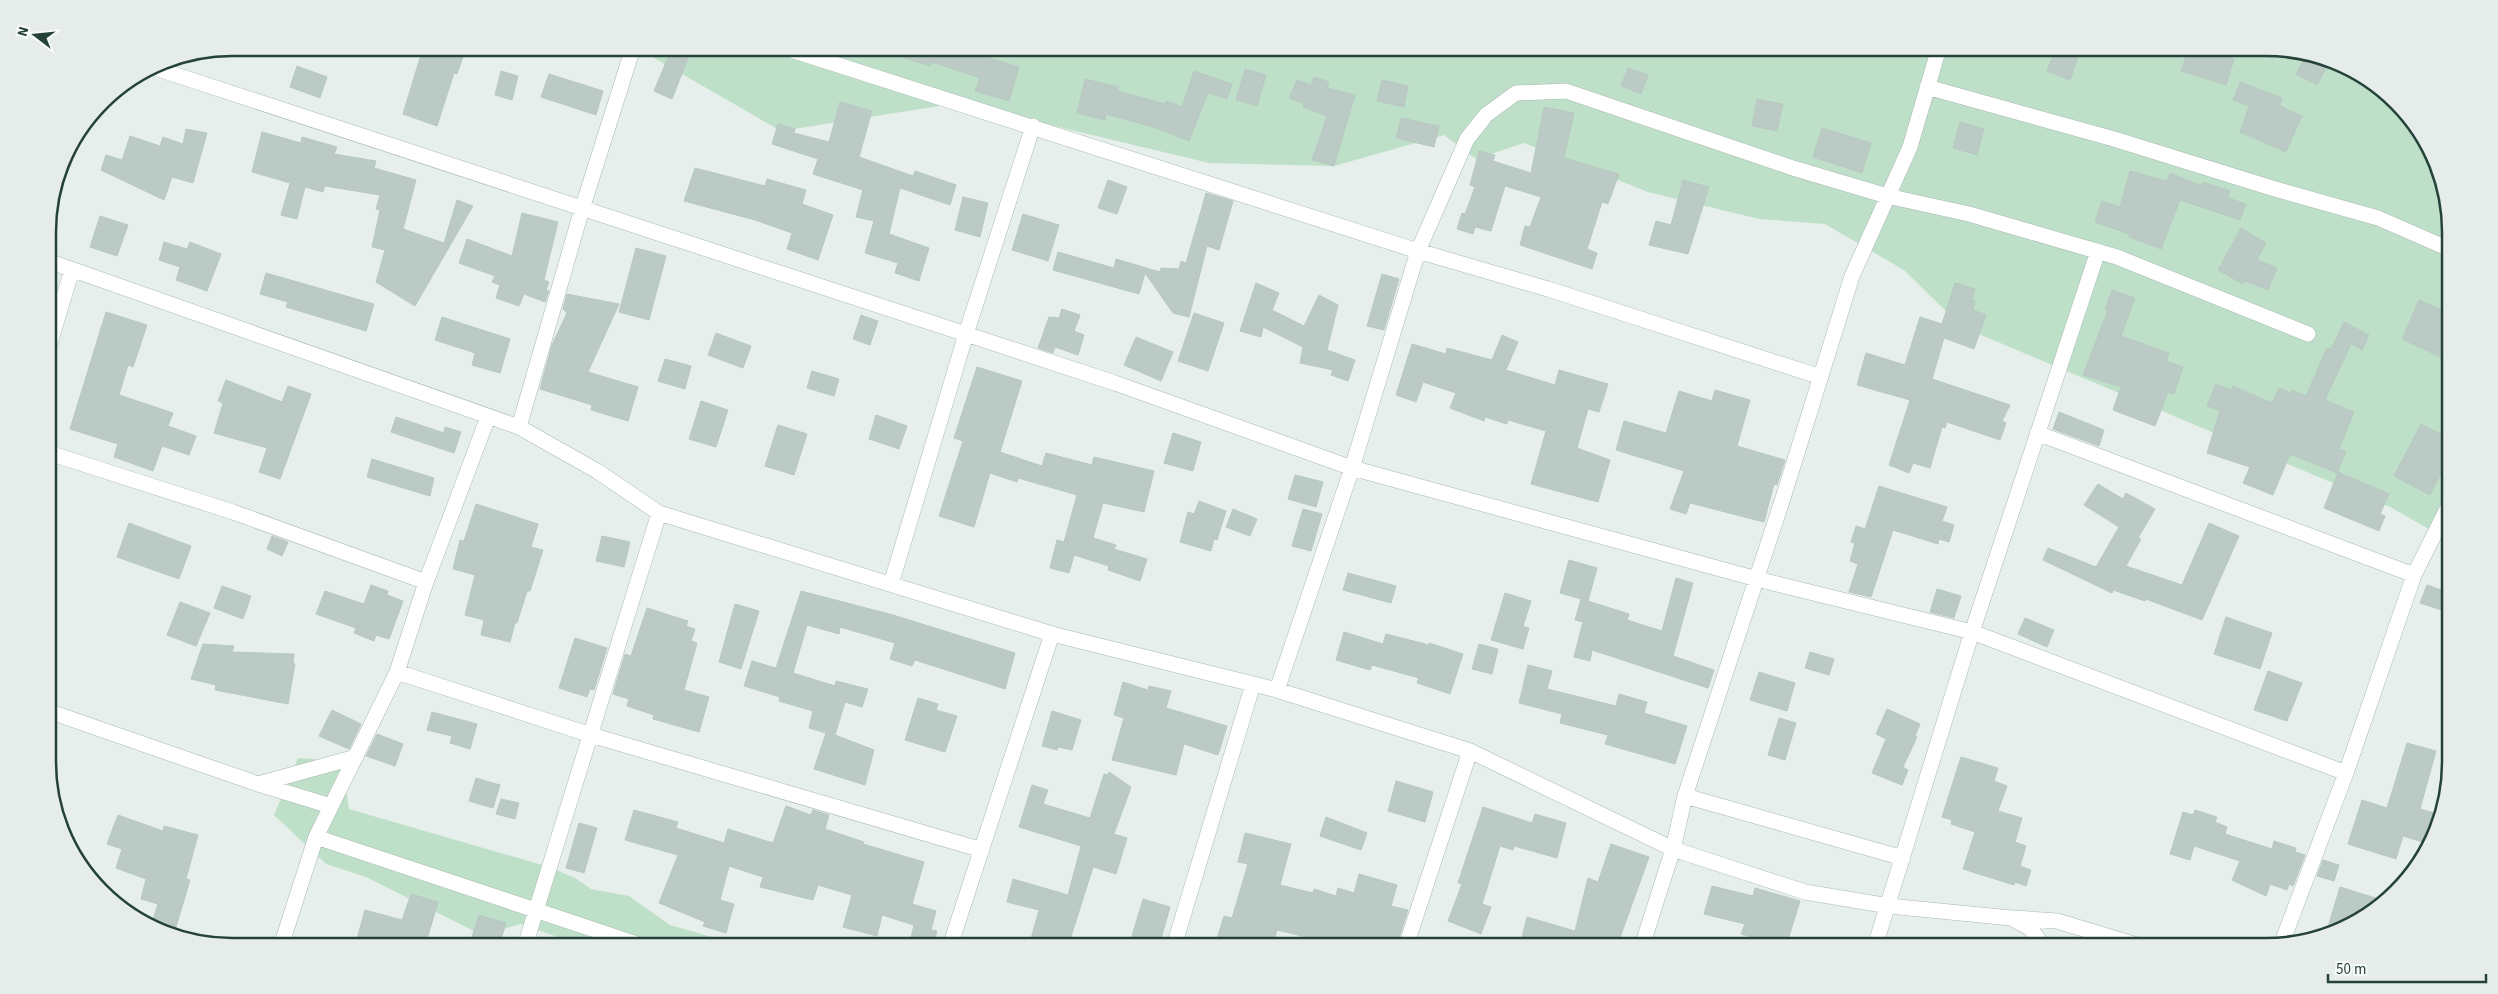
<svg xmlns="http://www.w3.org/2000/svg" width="2498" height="994" viewBox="0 0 2498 994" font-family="'Source Sans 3',sans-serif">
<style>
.green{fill:#bfe0c8}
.building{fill:#bbcac4;stroke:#b8c9c2}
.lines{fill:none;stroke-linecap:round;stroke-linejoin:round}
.minor-casing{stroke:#a8b8b2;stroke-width:16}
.minor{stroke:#fff;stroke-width:15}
.rim{fill:none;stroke:#24423a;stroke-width:2.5}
</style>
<rect width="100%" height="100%" fill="#e6efeb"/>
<path class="green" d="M658,48h1607l60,9 53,29 34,34 24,41 13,47 1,333 -60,-34 -428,-180 -58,-57 -79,-46 -66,-5 -111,-27 -124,-49 -48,16 -32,-24 -110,31 -125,-3 -251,-60 -177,28 -132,-76z
M298,758l44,3 7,48 200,58 26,11 16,11 38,7 41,29 42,12 38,4 7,5h-174l-62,-22 -39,11 -116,-58 -40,-13 -52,-49z"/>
<path class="building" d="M423,48h30l12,3 -8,23 -3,-1 -17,53 -34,-12z
M672,48h20l-20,51 -18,-8z
M883,48h73l63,19 -10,34 -34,-10 5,-13 -48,-16 -2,4 -47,-15z
M2056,48l23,6 -9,26 -23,-9z
M2189,48h10l35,11 -8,26 -45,-14z
M2306,55l21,11 -10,19 -21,-11z
M297,66l30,11 -7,21 -30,-11z
M1628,68l20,7 -7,19 -20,-8z
M1245,69l21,6 -9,31 -21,-6z
M501,71l17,5 -6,24 -17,-5z
M1194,71l38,13 -5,15 -19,-6 -19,48 -33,-13 -50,-14 -1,6 -28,-7 8,-34 33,8 -1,4 48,13 2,-3 15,6z
M549,74l54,17 -7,24 -55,-18z
M1314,77l15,5 -2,6 28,7 -21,71 -22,-6 15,-44 -24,-9 1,-3 -15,-6 8,-18 14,5z
M1382,80l26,6 -4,21 -27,-6z
M2240,82l42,16 -2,8 22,10 -16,36 -46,-20 9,-26 -16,-6z
M1757,99l26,5 -6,27 -25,-5z
M840,102l32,9 -13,46 54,19 2,-5 41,14 -6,20 -50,-17 -11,46 40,14 -10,33 -24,-8 3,-10 -33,-10 9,-32 -18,-4 7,-27 -50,-16 5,-15 -46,-15 6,-20 17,5 -1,4 35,9z
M1544,107l30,6 -10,45 55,16 -11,30 -6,-2 -15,47 10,4 -5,16 -72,-24 5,-19 5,1 11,-30 -36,-11 -14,45 -16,-4 -2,7 -16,-5 5,-16 3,1 10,-27 -5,-2 9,-34 16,4 -2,6 38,12z
M1401,118l38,8 -5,21 -38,-9z
M1960,122l24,7 -7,26 -24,-7z
M1822,128l49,15 -9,30 -49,-16z
M186,129l21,4 -14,50 -21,-6 -8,23 -63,-30 5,-15 16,5 8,-24 30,10 3,-9 20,7z
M262,132l39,11 1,-6 35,10 -3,7 42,7 -2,7 42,12 -13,49 41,14 13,-43 16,6 -58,100 -39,-24 9,-32 -13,-3 8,-37 -4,-1 4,-14 -55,-9 -2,6 -18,-5 -8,32 -16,-4 9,-32 -38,-11z
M695,168l70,18 2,-7 39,11 -4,14 31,11 -15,45 -31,-11 5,-16 -37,-13 -71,-19z
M2130,171l37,10 3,-8 32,13 1,-4 27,9 -2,7 18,6 -6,16 -60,-20 -19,49 -32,-12v-3l-34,-12 7,-21 18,6z
M1108,180l19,7 -10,27 -19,-6z
M1683,180l26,7 -21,67 -39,-9 7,-24 15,4z
M1206,193l27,8 -14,49 -12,-4 -18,71 -16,-4 -28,-40 -6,21 -86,-24 5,-18 56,16 2,-9 44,13 1,-4 18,1 2,-8 5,2z
M963,197l25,6 -8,34 -25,-7z
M522,213l36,9 -14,58 5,2 -3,8 3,1 -4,11 -21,-8 -5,12 -23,-8 4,-13 -8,-3 3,-6 -36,-13 8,-24 45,17z
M1023,214l36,11 -11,36 -36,-11z
M100,216l28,9 -11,31 -27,-9z
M2241,228l25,15 -9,17 20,8 -9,22 -23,-9 -2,3 -25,-14z
M164,242l23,7 3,-7 31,12 -14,37 -31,-11 4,-13 -21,-7z
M636,248l30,8 -17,64 -30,-8z
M266,273l108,31 -8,27 -80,-24 2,-5 -28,-8z
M1382,274l17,5 -15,51 -17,-4z
M1256,283l23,10 -7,17 32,16 15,-31 19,10 -11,45 28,10 -7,21 -17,-6 2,-5 -33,-7 3,-16 -40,-20 -2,10 -21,-6z
M1955,283l20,6 -3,11 3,1 -2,9 13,5 -12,34 -30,-11 -12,41 78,26 -8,16 4,2 -6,17 -53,-18 -2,6 -3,-1 -12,41 -17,-5 -4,10 -20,-8 21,-65 -53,-15 9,-32 39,12 15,-48 22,7z
M2112,290l23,8 -14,38 48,17 -3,8 17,6 -9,27 -6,-2 -13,34 -42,-16 8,-23 -38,-12 25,-65 -3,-1z
M567,294l52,10 -31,68 50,15 -10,34 -37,-11 1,-5 -52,-16 12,-44 15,-32 -4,-4z
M2419,300l30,13v48l-47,-22z
M1062,309l18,6 -6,16 10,4 -6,20 -23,-8 -2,6 -15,-5 11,-31 10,1z
M106,312l41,13 -14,42 -5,-2 -9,30 54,18 -5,13 28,10 -7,19 -27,-9 -9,25 -39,-14 4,-13 -48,-15z
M1194,313l30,10 -16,48 -30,-10z
M861,315l17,6 -8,24 -17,-6z
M442,317l68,22 -10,34 -28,-8 3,-12 -40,-13z
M2344,322l25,13 -7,15 -11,-6 -26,56 29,12 -15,37 7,3 -9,21 -47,-19 -17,41 -30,-12 7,-16 -43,-14 13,-42 -13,-5 9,-22 15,6 2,-4 39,17 7,-15 12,5 1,-3 14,6 21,-48 4,1z
M716,333l35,13 -8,22 -35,-13z
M1502,335l16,7 -12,28 49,15 4,-15 49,14 -9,28 -11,-3 -11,39 33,12 -12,42 -67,-18 15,-53 -38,-11 -1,4 -22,-7 -1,4 -34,-13 6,-15 -33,-11 -7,20 -20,-7 16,-51 34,10 1,-6 45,12z
M1136,337l37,15 -12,29 -37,-16z
M665,359l26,7 -6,23 -27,-8z
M977,367l45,14 -22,71 42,14 4,-13 46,12 2,-8 60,14 -10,41 -41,-9 -10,35 23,7 -2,4 33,10 -7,22 -32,-11 1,-4 -35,-11 -5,18 -19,-5 7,-28 7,2 13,-47 -59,-17 -1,4 -27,-9 -16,54 -35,-11 24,-75 -9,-3z
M812,371l27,8 -5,17 -27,-8z
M226,380l56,22 6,-16 23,8 -31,85 -21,-7 8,-24 -53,-15 9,-30 -5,-2z
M1715,390l35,10 -13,46 48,14 -8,25 -3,-1 -10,38 -74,-19 -4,11 -16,-5 14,-38 -68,-21 8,-29 42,12 13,-42 33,10z
M701,401l27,9 -12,37 -27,-8z
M2059,412l45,18 -5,16 -46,-17z
M876,415l31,11 -8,23 -30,-10z
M396,417l48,16 1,-6 16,5 -7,21 -63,-21z
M2421,424l29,15v17l-20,39 -36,-19z
M778,425l29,9 -13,41 -29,-9z
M1173,433l28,9 -8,29 -29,-8z
M372,459l62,19 -4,18 -63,-19z
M2338,472l51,22 -9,20 5,2 -6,15 -55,-23z
M1295,475l28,7 -7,25 -28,-8z
M2098,484l25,15 3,-6 29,16 -17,29 3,1 -15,27 56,19 27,-62 30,13 -37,84 -56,-21 -1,2 -32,-11 -1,3 -69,-33 5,-12 48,19 23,-40 -35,-22z
M1879,486l68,21 -5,14 12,4 -5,17 -10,-3 -1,5 -45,-14 -22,67 -22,-5 9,-28 -8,-3 5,-18 -4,-1 5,-16 9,3z
M1199,501l27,10 -9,29 -3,-1 -3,12 -31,-9 8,-30 6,2z
M476,504l62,20 -7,23 12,3 -13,41h-3l-10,32h-2l-5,19 -29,-7 3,-15 -19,-5 10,-40 -22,-6 7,-29 4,1z
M1233,509l24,10 -7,17 -24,-9z
M1303,509l19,5 -11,37 -19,-5z
M129,523l62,23 -12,33 -62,-22z
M272,536l16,6 -6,14 -15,-7z
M602,536l28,6 -6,25 -28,-6z
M1569,560l28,8 -9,33 41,13 -2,6 35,11 14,-53 17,5 -20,73 41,14 -6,18 -116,-38 -2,11 -16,-4 9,-35 -8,-2 6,-21 -21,-6z
M1348,573l48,13 -5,17 -48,-13z
M371,585l17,6 -1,4 16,6 -14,38 -13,-4 -2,6 -20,-8 2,-5 -40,-14 9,-23 39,13z
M2427,585l23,8 -5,18 -25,-8z
M222,586l29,10 -8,23 -29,-11z
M1937,589l24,7 -7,22 -24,-6z
M801,591l92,24 122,38 -10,36 -90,-29 -3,6 -22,-7 5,-16 -55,-16 -1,7 -32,-9 -14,48 42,13 1,-5 32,8 -6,18 -17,-5 -10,33 39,15 -9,35 -51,-16 12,-36 -17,-5 4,-17 -34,-10 1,-4 -36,-11 8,-25 24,7z
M1505,593l26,8 -8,25 6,2 -6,21 -32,-9z
M180,602l30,11 -14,33 -29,-11z
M735,604l24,7 -18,58 -22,-7z
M647,608l41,13 -2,5 9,3 -4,12 6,2 -13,47 25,7 -10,35 -46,-13 1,-4 -27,-9 2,-7 -16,-5 12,-40 6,2z
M2226,617l46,16 -12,36 -46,-15z
M2025,618l29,12 -7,17 -29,-13z
M1344,632l39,12 3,-10 43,11v-2l34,11 -13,40 -33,-11 2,-5 -47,-13 -2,5 -34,-10z
M575,638l32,10 -13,42 -4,-1 -3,8 -28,-9z
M203,644l31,2 -2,6 62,2 -1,9 2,1 -7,40 -73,-14 1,-5 -25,-6z
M1479,644l19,5 -6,25 -20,-5z
M1810,652l24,7 -5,16 -24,-7z
M1528,665l24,6 -5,18 69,17 3,-12 28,8 -3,11 43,13 -12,38 -70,-20 3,-9 -48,-12 2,-9 -43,-11z
M2268,671l34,12 -15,38 -33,-11z
M1759,672l36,11 -8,28 -37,-11z
M1123,682l25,8 1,-4 22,5 -5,17 61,18 -9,29 -34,-11 -8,31 -64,-15 12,-42 -10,-3z
M918,698l20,6 -2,6 21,6 -12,36 -40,-12z
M1887,709l33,15 -5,12 2,1 -14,30 5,3 -6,15 -30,-12 14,-34 -10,-5z
M332,710l29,14 -12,25 -30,-13z
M1052,711l29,9 -9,30 -14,-3 -1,3 -15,-4z
M432,712l45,12 -7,25 -20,-6 2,-7 -25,-6z
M1779,718l17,5 -11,37 -17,-5z
M377,734l26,10 -8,22 -29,-10z
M2407,743l29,8 -16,58 22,6 -13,29 -26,-8 -7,23 -48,-15 14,-44 25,8z
M1961,757l37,11 -4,13 13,5 -9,25 24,7 -7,24 11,4 -6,20 11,4 -5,16 -11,-4 -1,3 -51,-16 12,-37 -24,-8 1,-4 -10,-3z
M1109,772l22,15 -17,47 13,4 -11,36 -23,-7 -25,79h-39l10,-36 -32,-8 6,-23 55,16 13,-49 -62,-19 13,-42 16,5 -5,14 47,14 14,-44 4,1z
M476,778l24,7 -7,23 -24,-7z
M1396,781l37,11 -8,30 -37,-11z
M501,799l18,4 -4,16 -19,-5z
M786,806l25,9 2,-5 16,5 -4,14 39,13 -1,2 61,18 -12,42 24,7 -5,19 6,1 -4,15h-24l5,-21 -32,-10 -5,21 -34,-9 9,-32 -34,-10 -5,15 -53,-13 3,-10 -34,-11 -9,34 14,4 -8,29 -23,-7 2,-4 -46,-19 19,-48 -53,-15 9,-30 44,12 -2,6 48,15 4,-14 45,14z
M1483,807l49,16 3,-9 31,9 -9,35 -43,-12 -1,4 -13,-4 -18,58 9,3 -10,27 -33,-13 14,-37 -4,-1z
M2195,810l22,7 -2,5 12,5 -2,7 47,15 2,-8 22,7 -1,4 10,3 -12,31 -4,-2 -2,6 -17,-6 -4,12 -34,-16 8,-19 -46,-15 -4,14 -20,-6 13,-42 10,3z
M118,815l45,16 1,-5 34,9 -12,44 4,1 -17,57 -22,-11 7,-22 -17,-5 5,-20 -30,-11 6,-19 -15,-5z
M1326,817l41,16 -6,17 -41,-14z
M579,823l18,5 -13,45 -18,-5z
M1245,833l46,11 -11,41 33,8 1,-4 22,7 2,-8 16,5 5,-19 38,11 -6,21 17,4 -10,31 -14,-4 -3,9h-37l-67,-16 -5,16h-29l-26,-7 7,-23 8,2 16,-54 -10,-2z
M1611,844l38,13 -32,89h-97l7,-29 48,14 13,-53 10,4z
M2323,860l16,5 -5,16 -17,-5z
M1712,886l41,10 2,-8 45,13 -14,45 -45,-12 4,-10 -41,-10z
M2340,887l45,14 -7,7 -53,29z
M411,894l27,8 -13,44h-70l10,-36 37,10z
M1143,899l27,8 -11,39h-30z
M479,915l27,8 -7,23h-30z"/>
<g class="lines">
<defs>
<path id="minor" d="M785,48l633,203 130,38 273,88
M152,67l963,316 237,85 405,111 215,53 -97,314
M1927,87l187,52 161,50 103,29 71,31
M63,164l5,-15
M2098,251l-126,381 374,141
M48,261l471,166 78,44 62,42 393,121 225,56 193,61 203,98 132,43 84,14 122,12 20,11 12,17
M49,346l23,-76
M519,427l63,-218 51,-161
M2037,433l377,142
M49,453l184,59 193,70
M891,584l75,-250 67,-208
M397,672l194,63 391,115
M1277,690l75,-222 66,-217 49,-112 19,-24 30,-22 50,-2 227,77 94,28 82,18 148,43 191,77
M51,712l207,72 73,22
M258,784l98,-27
M1685,796l218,62
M316,837l327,109
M2015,918l42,3 83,25
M2281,945l65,-172 68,-198 36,-72
M281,946l35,-109 81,-165 29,-90 62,-165
M525,946l134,-433
M950,946l102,-312
M1174,946l79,-262
M1406,946l64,-195
M1642,946l31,-97 12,-53 99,-301 68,-219 58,-129 29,-99"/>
</defs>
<use href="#minor" class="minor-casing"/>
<use href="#minor" class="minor"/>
</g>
<path d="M0 0H2498V994H0ZM232 56H2266A176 176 0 0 1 2442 232V762A176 176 0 0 1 2266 938H232A176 176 0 0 1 56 762V232A176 176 0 0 1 232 56Z" fill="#e6ecea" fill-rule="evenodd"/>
<path class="rim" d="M232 56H2266A176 176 0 0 1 2442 232V762A176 176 0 0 1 2266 938H232A176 176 0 0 1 56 762V232A176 176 0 0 1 232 56Z"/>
<g transform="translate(35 35) rotate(286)" stroke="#f7fbf9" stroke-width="4" paint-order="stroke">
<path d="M0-4L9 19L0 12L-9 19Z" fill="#24423a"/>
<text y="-8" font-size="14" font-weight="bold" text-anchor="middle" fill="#24423a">N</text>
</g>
<path d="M2328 974v8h158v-8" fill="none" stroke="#24423a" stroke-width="2.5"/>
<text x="2336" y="974" font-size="15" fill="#24423a" stroke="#f7fbf9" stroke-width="4" paint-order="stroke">50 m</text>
</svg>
